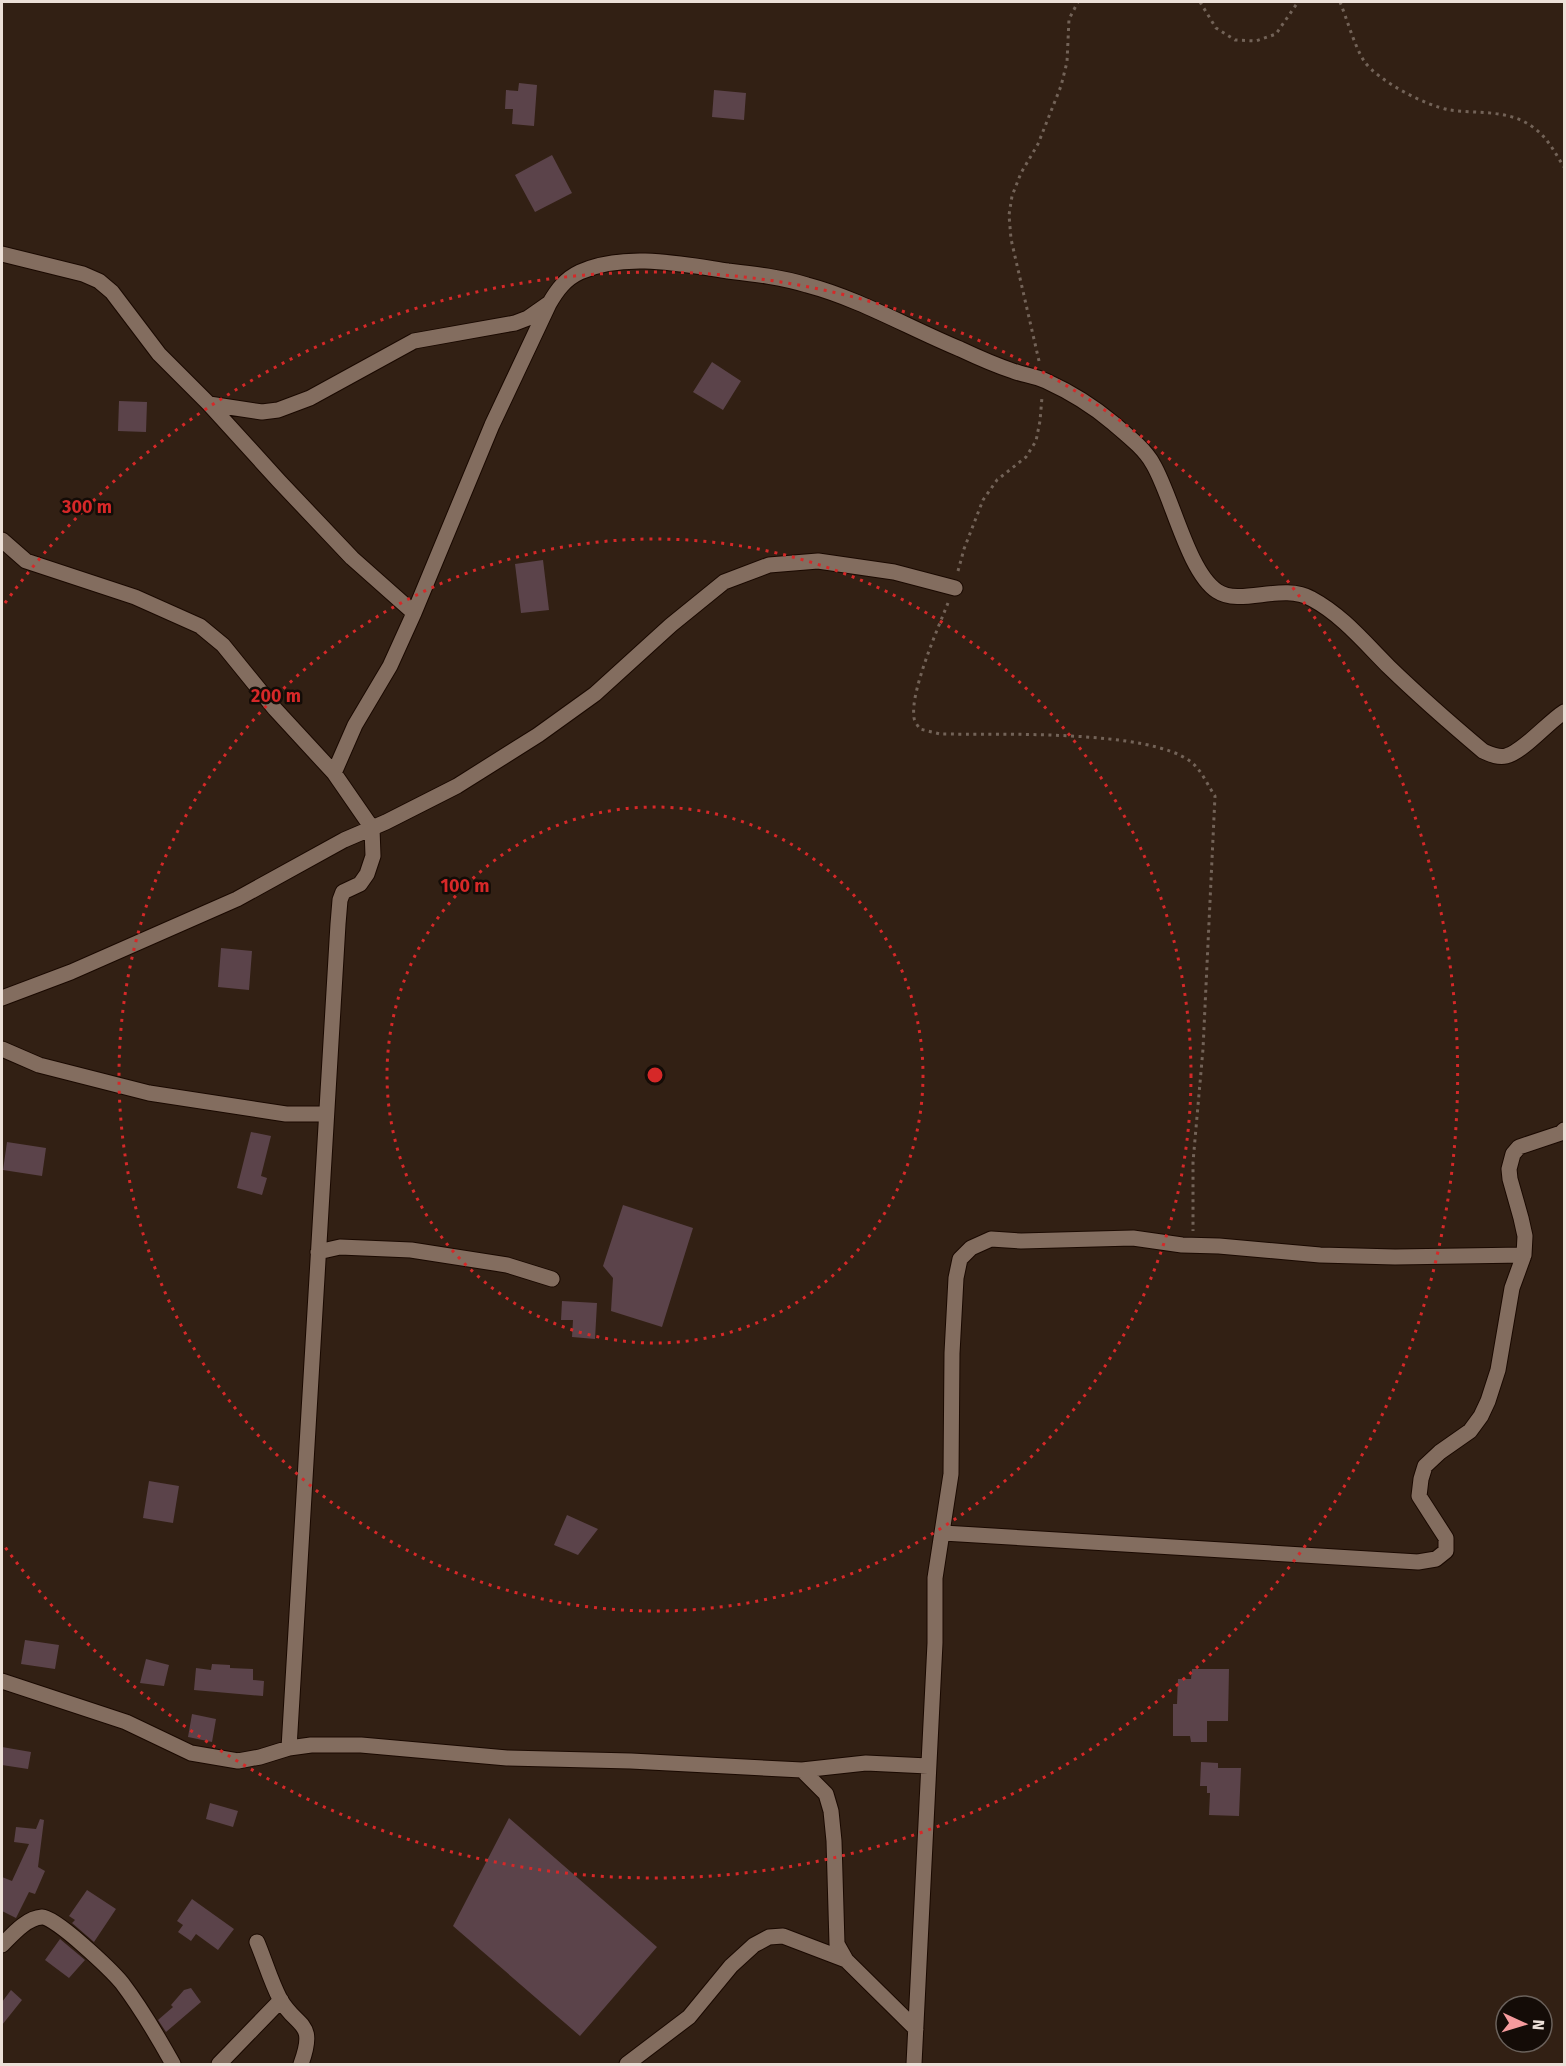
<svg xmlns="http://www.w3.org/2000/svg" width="1566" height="2066" viewBox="0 0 1566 2066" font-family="'Fira Sans',sans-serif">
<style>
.building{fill:#5b434a}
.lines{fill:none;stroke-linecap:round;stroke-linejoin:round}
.minor-casing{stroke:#1a0901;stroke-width:17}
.path{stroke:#736358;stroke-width:3;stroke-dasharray:3 4.5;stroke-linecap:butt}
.minor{stroke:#836d5f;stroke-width:15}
.ring{fill:none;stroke:#d62828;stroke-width:3;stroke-dasharray:3 6}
.centre{fill:#d62828;stroke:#140c07;stroke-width:3}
.ring-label{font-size:18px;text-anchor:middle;font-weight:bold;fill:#d62828;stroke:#140c07;stroke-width:5;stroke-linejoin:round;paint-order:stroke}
</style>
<rect width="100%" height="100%" fill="#322014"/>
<path class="building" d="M519,83l18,2 -3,41 -22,-2 1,-15h-8l1,-19 12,1z
M714,90l32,3 -2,27 -32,-3z
M552,155l20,38 -37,19 -20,-37z
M712,362l29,19 -18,29 -30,-18z
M119,401l28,1 -1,30 -28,-1z
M543,560l6,50 -28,3 -6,-49z
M221,948l31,3 -3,39 -31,-3z
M251,1132l20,4 -10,40 6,2 -5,17 -25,-7z
M7,1142l39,6 -4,28 -39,-6z
M623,1205l70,23 -31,99 -51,-16 2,-33 -10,-12z
M562,1301l35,2 -2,36 -23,-2 1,-17h-12z
M149,1481l30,5 -6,37 -30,-5z
M567,1515l31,14 -20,26 -24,-10z
M25,1640l34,5 -4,24 -34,-5z
M146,1659l23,6 -5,21 -24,-3z
M212,1664l18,1v3l23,1v11l11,1 -1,15 -69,-6 2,-22 15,2z
M1192,1669h37l-1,52h-21v21h-16l-1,-6h-17v-32h4l1,-25h13z
M192,1714l24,5 -4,23 -24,-5z
M2,1747l29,5 -3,17 -26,-4z
M1201,1762l17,1v5h23l-2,48 -30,-1 1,-22h-3v-7h-7z
M210,1803l28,8 -5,16 -27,-8z
M509,1818l148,129 -77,89 -127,-110z
M40,1819l4,1 -6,47 7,4 -10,23 -6,-2 -13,26 -14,-7v-34l10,4 17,-37 -15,-2 2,-15 20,2z
M87,1890l29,19 -22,33 -22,-19 3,-3 -6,-4z
M192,1899l42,30 -16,21 -22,-16 -5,7 -13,-9 5,-7 -6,-4z
M60,1939l25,21 -16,18 -24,-18z
M191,1988l10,14 -35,30 -8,-12 15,-13 -2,-2 13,-15z
M11,1990l11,10 -20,25v-23z"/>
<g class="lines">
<defs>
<path id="minor" d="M2,254l81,20 16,7 13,11 47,62 50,50 70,77 73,77 62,55
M209,404l53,8 16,-2 32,-12 104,-57 101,-18 13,-5 20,-14
M2,540l24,21 109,36 65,29 23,19 52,64 59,64 38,55 1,28 -6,18 -7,10 -17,8 -3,8 -2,24 -49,824
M334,773l21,-48 35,-59 24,-53 78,-188 57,-121c8,-14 16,-25 31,-32 45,-20 101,-8 148,-1 26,3 53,6 79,14 53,14 102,43 153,64 17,8 35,16 53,22 11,4 22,5 33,10 24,11 47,25 67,42 14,12 32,26 40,41 19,32 35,108 64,127 24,16 65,-9 95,8 30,16 53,44 77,68 30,29 62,57 94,84 7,3 15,7 23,5 17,-4 42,-34 58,-44
M2,998l69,-26 166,-73 107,-59 42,-18 71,-36 81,-51 57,-41 76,-69 53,-43 45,-17 49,-4 76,11 61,16
M2,1049l37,16 110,28 137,21h40
M318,1252l22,-5 71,3 96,15 45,14
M943,1533l475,29 18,-3 10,-8v-13l-27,-42 2,-17 4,-13 15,-14 30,-21 11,-15 7,-15 10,-31 14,-82 12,-33 1,-19 -4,-18 -11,-39 -1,-10 4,-15 6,-7 42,-14 3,-3
M2,1681l124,41 65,31 47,8 22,-4 29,-9 22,-3h50l146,13 124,3 171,9 64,-7 62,3
M802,1770l24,24 5,17 3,30 3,103 9,16 70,69
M257,1942c8,19 14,40 23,57 17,30 37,21 21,65
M2,1945c10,-10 24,-27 40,-28 13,-1 70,54 80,66 19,25 36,54 51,81
M219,2064l62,-64
M627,2064l62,-47 42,-51 23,-21 15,-8 14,-1 63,24
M914,2064l21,-421v-65l16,-104 1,-121 4,-75 4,-19 11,-11 20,-9 30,2 112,-3 49,7 37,1 101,9 75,2 129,-2"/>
</defs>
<use href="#minor" class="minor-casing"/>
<path class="path" d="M1200,2l16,26 19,12 21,1 20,-7 22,-32
M1340,2c7,17 14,43 24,59 14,20 62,45 86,49 28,4 60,-1 84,18 14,10 21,25 30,39
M1039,361l-28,-122 -2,-24 3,-19 9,-23 17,-29 23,-58 6,-24 2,-43 9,-17
M958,571l6,-22 19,-49 14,-20 29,-23 10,-16 4,-20 2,-24
M948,603c-10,25 -38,89 -34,114 0,4 4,9 6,12l20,5c57,1 210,-5 251,28 10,7 17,24 24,34l-12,253 -10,113v69"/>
<use href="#minor" class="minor"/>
</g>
<g class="ring">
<circle cx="655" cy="1075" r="268"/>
<circle cx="655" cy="1075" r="536"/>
<path d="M5 603A803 803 0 1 1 5 1547"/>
</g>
<circle cx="655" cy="1075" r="9" class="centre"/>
<g class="ring-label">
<text x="87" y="513">300 m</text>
<text x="276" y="702">200 m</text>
<text x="465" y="892">100 m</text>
</g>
<rect width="1566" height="2066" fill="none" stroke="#ece0d8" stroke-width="6"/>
<g transform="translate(1524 2024) rotate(94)"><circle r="28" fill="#140c07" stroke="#6a615b" stroke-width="1.5"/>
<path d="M0-4.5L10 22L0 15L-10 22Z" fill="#f59b9d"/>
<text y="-9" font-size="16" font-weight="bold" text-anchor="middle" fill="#ece0d8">N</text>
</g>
</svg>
